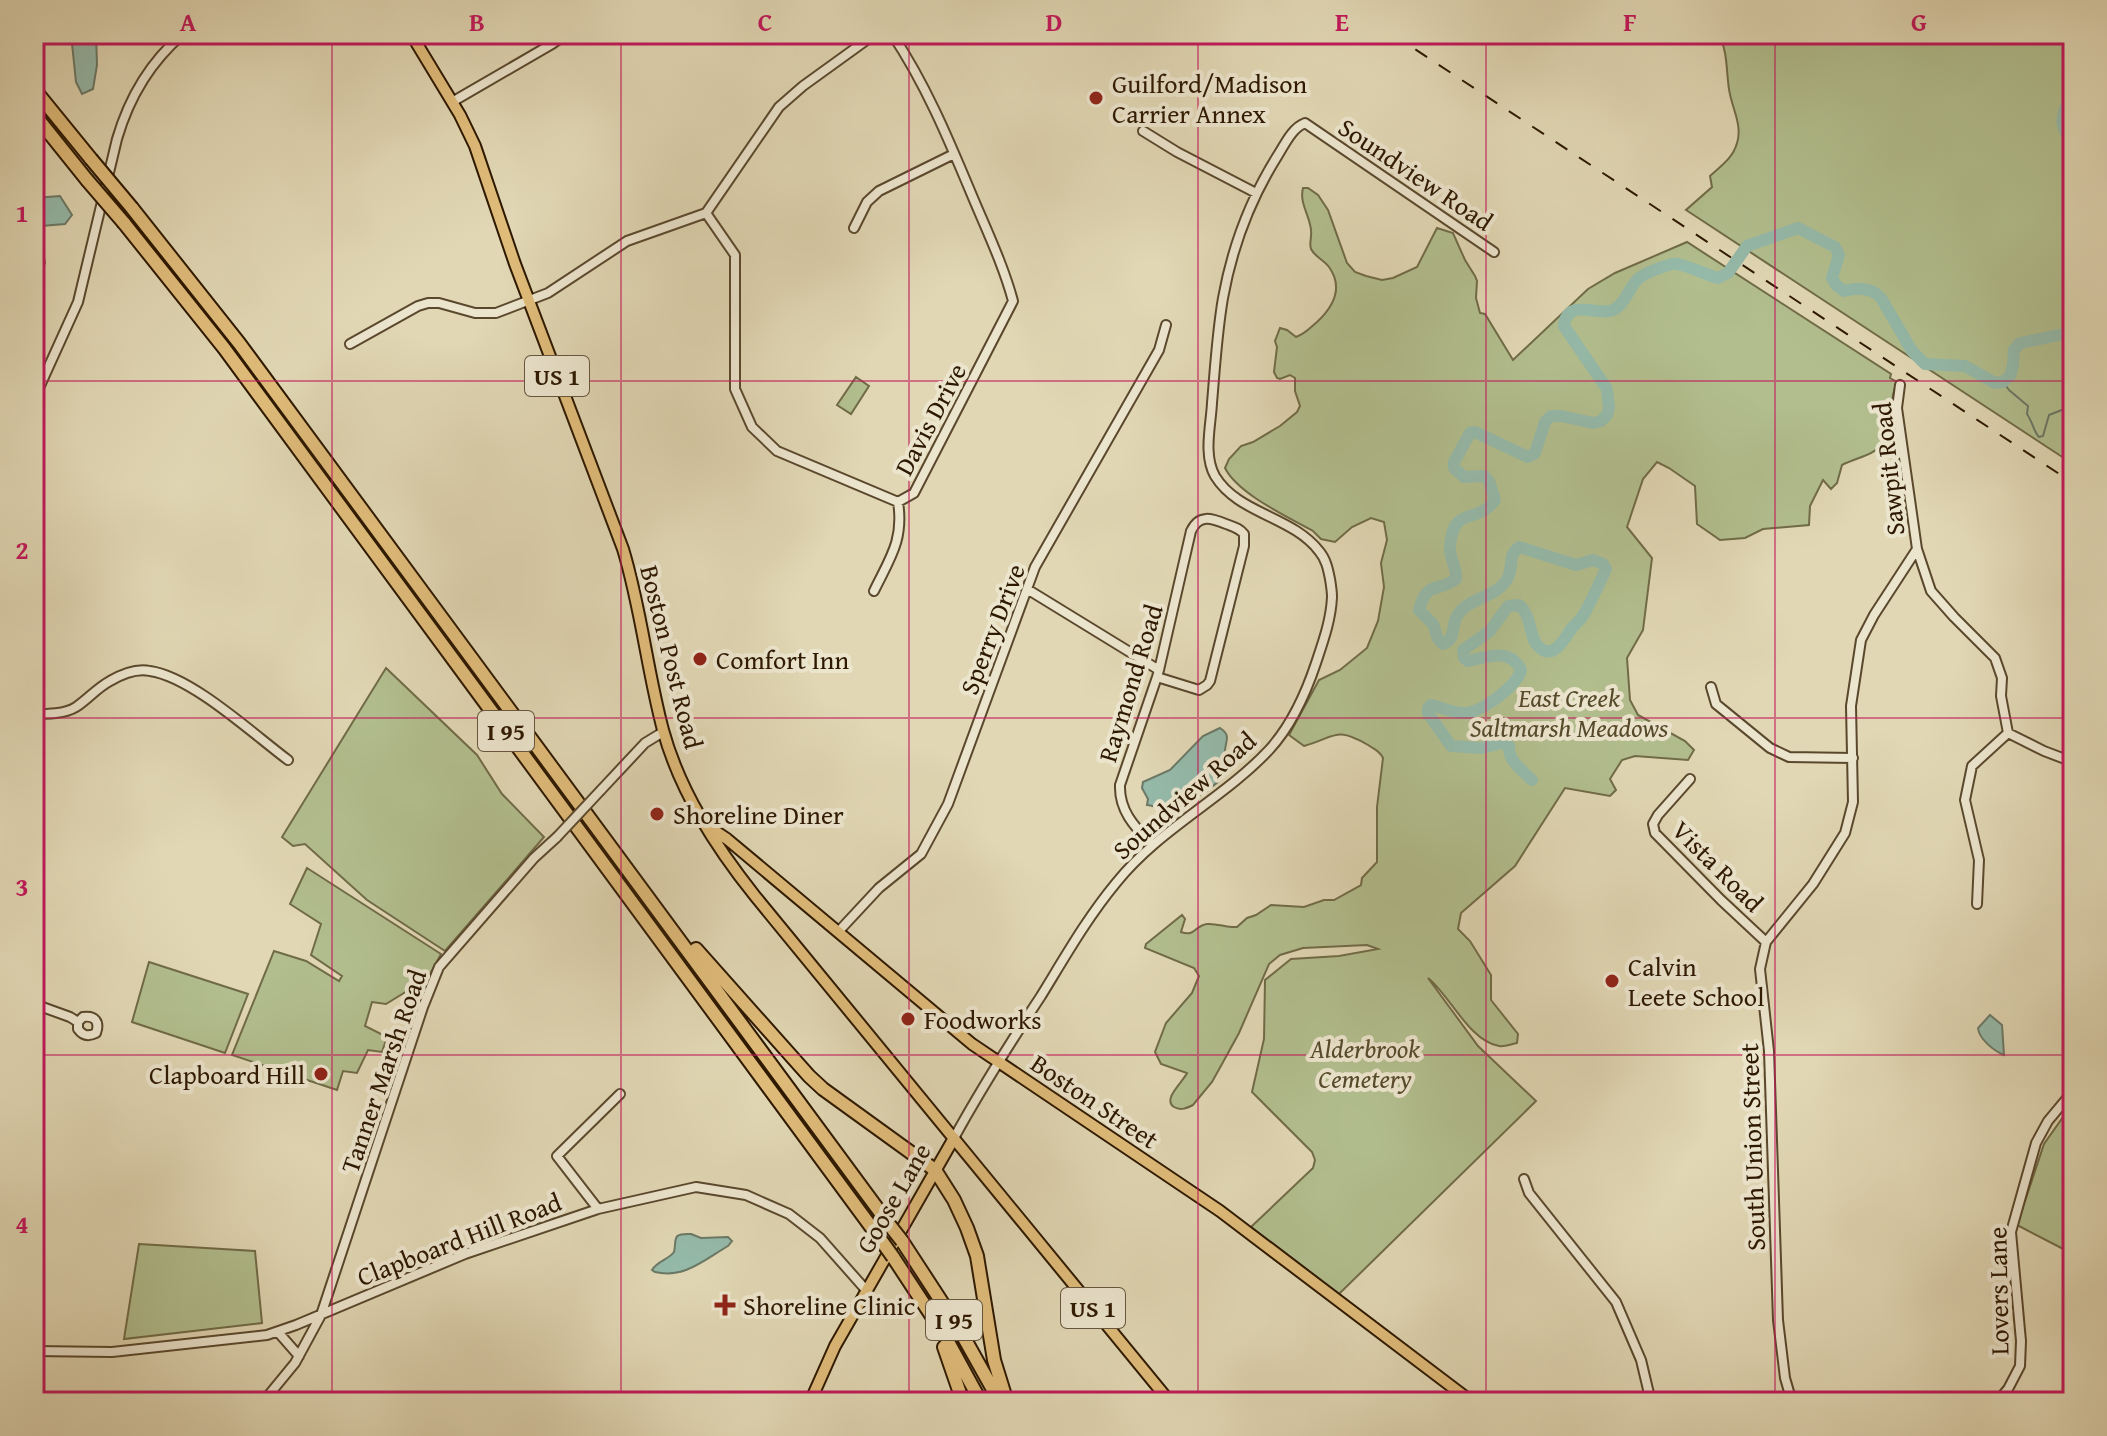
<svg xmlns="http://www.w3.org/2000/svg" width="2107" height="1436" viewBox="0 0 2107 1436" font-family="'Gentium Book Plus',serif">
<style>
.green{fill:#b2be8e;stroke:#706b47;stroke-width:2}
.water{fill:#95baaa;stroke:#6b7966;stroke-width:2}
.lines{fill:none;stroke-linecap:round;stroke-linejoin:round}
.stream{stroke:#6b7966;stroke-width:2}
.river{stroke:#95baaa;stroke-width:12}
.minor-casing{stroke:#5a482d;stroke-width:12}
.major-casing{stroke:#2d1800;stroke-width:14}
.highway-casing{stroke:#2d1800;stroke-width:16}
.minor{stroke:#ece5ce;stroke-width:8}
.major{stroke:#e0bc7a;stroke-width:10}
.highway{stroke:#e0bc7a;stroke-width:12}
.rail{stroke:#2d1800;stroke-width:2;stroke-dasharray:14 14;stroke-linecap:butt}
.minor-bridge-casing{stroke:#5a482d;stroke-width:12;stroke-linecap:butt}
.highway-bridge-casing{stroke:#2d1800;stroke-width:16;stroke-linecap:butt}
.minor-bridge{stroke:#ece5ce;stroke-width:8}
.highway-bridge{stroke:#e0bc7a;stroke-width:12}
.grid{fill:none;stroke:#c2185b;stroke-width:2;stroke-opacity:0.55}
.poi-dot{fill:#8f2418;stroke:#ece5ce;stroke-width:3}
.labels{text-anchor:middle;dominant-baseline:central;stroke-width:8;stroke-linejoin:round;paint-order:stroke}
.shield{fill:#ece5ce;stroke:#66563e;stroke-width:2}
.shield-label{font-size:24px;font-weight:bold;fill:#2d1800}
.poi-label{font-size:26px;fill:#2d1800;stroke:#ece5ce;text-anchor:start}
.street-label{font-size:26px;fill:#2d1800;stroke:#ece5ce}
.park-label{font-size:26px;font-style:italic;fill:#554a2b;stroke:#ece5ce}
.neatline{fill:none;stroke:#c2185b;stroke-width:3}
.grid-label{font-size:26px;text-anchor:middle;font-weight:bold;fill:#c2185b}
</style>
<rect width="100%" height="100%" fill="#e1d7b4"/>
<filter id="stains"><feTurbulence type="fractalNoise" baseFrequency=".0025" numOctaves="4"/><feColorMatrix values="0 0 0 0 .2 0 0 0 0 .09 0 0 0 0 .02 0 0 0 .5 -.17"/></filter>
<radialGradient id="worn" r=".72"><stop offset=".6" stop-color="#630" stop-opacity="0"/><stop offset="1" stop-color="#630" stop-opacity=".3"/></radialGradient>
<path class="green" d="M1718,34h355v307l-3,1 -6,47 9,5v70l-387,-254 26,-23 -2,-11c11,-10 23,-18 27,-33 6,-18 -6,-37 -8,-54 -3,-19 -1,-39 -11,-55z
M1303,188h5l10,7 10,15 19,53 8,9 11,4 16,4 11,-2 24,-11 20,-39 16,5 12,27 10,16 2,5 -1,17 4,15 5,1 28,46 75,-71 27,-16 72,-31 204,132 -1,4 7,4c-8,20 -6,34 -1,54l-8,1c-12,19 -28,19 -46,28l-5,18 -6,6 -8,-9 -13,26 -1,19 -46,4 -18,9 -25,2 -23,-16 -2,-38 -26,-18 -12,-6 -14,17 -16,48 25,31 -9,72 -16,28 3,42 8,15 47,26 9,9 -6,10 -53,-4 -13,4 -12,19 6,11 -6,6 -45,-8 -50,78 -54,47 -3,16 12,12 21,34v25l27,34 -1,9c-6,1 -12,4 -18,3 -30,-5 -50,-52 -71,-68l50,68 58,55 -197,193 -88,-67 62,-59 2,-8 -3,-8 -60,-60 12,-53 1,-59 26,-21 48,-3 39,-7 -11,-4 -64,3 -23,7 -11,9 -30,69 -17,31 -10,18 -19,23c-6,3 -12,6 -19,2 -12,-8 9,-25 13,-34l-26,-9 -6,-12 11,-29 26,-30 7,-17 -5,-8 -49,-20 1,-4 36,-29 3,4 -4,13c14,5 13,-6 26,-8 10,-1 20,4 30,3l10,-9 9,-3 15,-10 33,2 20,-7h10l27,-15 1,-7 15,-16v-55l6,-49c-4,-8 -8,-8 -15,-13 -33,-19 -32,-8 -64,1l-15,-11 30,-55 21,-10 27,-22 11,-27 6,-34 -3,-24 6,-23 -3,-18 -13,-4 -19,9 -17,15 -14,-3 -8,-8c-25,-14 -75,-37 -88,-63l4,-9 12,-13 12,-4 27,-16 17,-14 3,-6 -5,-15v-13l-5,-3 -10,4 -3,-1 -3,-6 3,-25 -2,-6 5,-13 7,2 9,7c9,-3 14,-9 21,-15 16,-15 27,-34 12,-55 -5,-7 -14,-10 -18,-18 -2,-6 1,-12 0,-19 -1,-14 -12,-27 -8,-42z
M34,204l11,59 -11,22z
M856,377l13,9 -18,28 -14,-9z
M386,668l91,87 25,39 42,43 -99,114 -78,-51 -62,-56 -12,2 -11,-9z
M307,868l134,86 -13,24 -42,26 -14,-2 -7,24 22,11 -5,15 -14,-2 -11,23 -14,-2 -6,19 -105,-35 42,-104 32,10 33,20 3,-5 -31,-21 10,-31 -31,-20z
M149,962l99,32 -23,59 -93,-31z
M2073,1103v151l-56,-29 27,-81z
M139,1244l116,7 7,72 -138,16z"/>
<path class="water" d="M71,34h25l1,31 -4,24 -11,5 -6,-12z
M60,196l12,19 -7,9 -24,2 -7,-2v-26z
M1220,728c11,7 6,12 5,22 -1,7 4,13 3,19 -2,12 -45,38 -57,41 -8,2 -16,-5 -24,-5l1,-6 -6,-11 1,-6 27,-12 33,-34z
M1990,1015l12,10 2,30c-10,-4 -25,-16 -26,-27z
M691,1234l10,4 27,-1 4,4 -4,5c-24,14 -44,33 -73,26l-3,-2c5,-9 16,-10 22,-18 3,-13 -3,-19 17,-18z"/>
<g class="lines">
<path class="stream" d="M2003,382l6,8 19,16 -1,8c5,7 7,18 12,23l4,-1 6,-21 23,-9 1,2"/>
<path class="river" d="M2073,92c-11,23 -17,30 0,52
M2073,206v3
M1532,780c-10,-10 -24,-19 -23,-34l-3,-4 -24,6 -31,-2 -23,-33v-5l3,-3c10,2 21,8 31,8 18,1 54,-26 59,-43 -12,-23 -34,-13 -53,-9l-4,-3 -1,-8 27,-19 18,-25 11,-1c14,11 9,34 21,43 15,12 25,-11 32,-20 4,-5 9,-8 12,-14 8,-14 15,-30 22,-45l-3,-5 -10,-4 -17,5 -57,-18c-11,8 -6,17 -10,28 -9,24 -43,21 -53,43 -5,11 0,21 -13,26l-5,-5 -5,-15 -14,-14c8,-30 18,-17 37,-31 1,-12 -7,-21 -6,-32 3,-43 26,-21 45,-47l-6,-19 -5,-5 -20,1 -10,-9v-6l16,-29 5,-1 53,25 7,-4 10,-31 6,-6h10l32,7 8,-2 6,-6 2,-7 -2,-19 -43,-63c3,-27 29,-12 46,-15 15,-4 18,-23 28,-32 8,-7 24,-12 34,-15 9,-2 34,11 46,14l10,-5 19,-27 51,-18 37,19 4,8 -7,23 4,7 8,6c14,-4 27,-4 37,7l31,53 13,13 40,2 30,17 8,-1 7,-6 3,-10 1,-16 6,-7 53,-11"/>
<defs>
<path id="minor" d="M452,102l100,-58 14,-10
M1143,131l34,21 79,41
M706,213l29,42v134l17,38 25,24 121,51 16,-9 99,-192c-10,-37 -27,-72 -42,-108 -23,-55 -46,-110 -79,-159
M854,228l13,-26 12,-11 75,-37
M350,344l68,-38 10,-3h11l36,10h21l52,-20 79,-52 79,-28 73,-106 24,-21 72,-52
M1900,385l-3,23 20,141 14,42 23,26 41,41 7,20 -1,18 7,37 36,18 29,11
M34,399l44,-97 39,-163c12,-41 33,-77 66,-105
M1027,589l132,81
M874,591c16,-33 30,-51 24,-89
M1711,687l5,17 54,44 19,9 64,1
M34,714c13,0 31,0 42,-7 12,-8 21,-19 34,-26 12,-7 26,-13 40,-10 42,6 103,63 138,89
M1690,779l-32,36 -5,9 2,9 66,67 45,42
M601,790l44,-47 18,-11
M1152,845c-17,-18 -33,-34 -32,-60l37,-108 2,-7 32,-139c8,-17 20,-13 35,-7 8,3 13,4 18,10v12l-34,135 -3,4 -8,5 -42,-13
M1977,904l2,-44 -14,-60 7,-34 36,-33
M838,932l41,-44 42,-34 27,-50 87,-237 124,-217 7,-25
M34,1004l36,13 8,5v7c5,7 10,8 18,4 4,-11 -1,-18 -13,-16l-5,5
M954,1138c27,-49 56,-95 87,-142 24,-39 46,-78 75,-113 43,-54 107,-84 153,-133 22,-24 37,-57 47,-87 7,-21 15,-43 16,-66 0,-6 -1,-12 -2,-18 -2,-10 -4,-20 -11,-28 -27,-35 -81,-37 -104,-75 -12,-21 -4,-51 -3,-73 3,-35 5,-70 11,-105 9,-50 28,-100 55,-143 7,-11 14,-27 27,-32l189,129
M1524,1179l5,14 87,109 25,58 10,42
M598,1209l-41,-53 63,-62
M278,1332l21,24
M34,1351l78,1 155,-17 29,-10 169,-71 133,-45 98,-22 50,8 43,19 31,24 46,52
M263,1402l32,-39 26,-48 102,-308 16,-40 95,-109 23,-21
M1792,1402l-7,-24 -7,-58 -9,-269 -9,-82 6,-27 47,-58 32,-51 8,-31 -2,-96 10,-66 13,-25 43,-66
M1997,1402l11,-13 12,-23 1,-25 -10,-109 25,-89 12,-22 25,-30"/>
<path id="major" d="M411,34l49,81 15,31 40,118 108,285c18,59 24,121 40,181 17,62 53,117 92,166l415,506
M709,827l18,12 245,205 248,167 252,191
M810,1402l25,-56 119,-208"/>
<path id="highway" d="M34,89l57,70
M34,114l53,66
M132,208l107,135 652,884
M124,223l100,125 659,895
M696,949l113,127 14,13 112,81 19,30 13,28 10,28 17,104 13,42
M902,1241l56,86 42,75
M893,1257l52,79 36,66
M944,1347l19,55"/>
</defs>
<use href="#minor" class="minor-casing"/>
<use href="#major" class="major-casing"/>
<use href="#highway" class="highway-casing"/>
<use href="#minor" class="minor"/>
<use href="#major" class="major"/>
<use href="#highway" class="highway"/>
<path class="rail" d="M1392,34l681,449"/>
<defs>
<path id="minor-bridge" d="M557,837l44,-47"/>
<path id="highway-bridge" d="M91,159l41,49
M87,180l37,43
M891,1227l11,14
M883,1243l10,14"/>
</defs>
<use href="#minor-bridge" class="minor-bridge-casing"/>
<use href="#highway-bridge" class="highway-bridge-casing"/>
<use href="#minor-bridge" class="minor-bridge"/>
<use href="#highway-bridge" class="highway-bridge"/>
</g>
<path class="grid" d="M332,34v1368M621,34v1368M909,34v1368M1198,34v1368M1486,34v1368M1775,34v1368M34,381h2039M34,718h2039M34,1055h2039"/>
<g class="poi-dot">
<circle cx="1096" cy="98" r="8"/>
<circle cx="700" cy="659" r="8"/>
<circle cx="657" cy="814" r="8"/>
<circle cx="1612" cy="981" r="8"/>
<circle cx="908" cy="1019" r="8"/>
<circle cx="321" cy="1074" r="8"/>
<path d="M721 1293h8v8h8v8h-8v8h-8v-8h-8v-8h8z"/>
</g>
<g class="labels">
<g class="shield">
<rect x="525" y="356" width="64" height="40" rx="6"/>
<rect x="478" y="711" width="56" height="40" rx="6"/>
<rect x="1061" y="1288" width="64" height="40" rx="6"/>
<rect x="926" y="1300" width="56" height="40" rx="6"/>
</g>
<g class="shield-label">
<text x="557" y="376">US 1</text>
<text x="506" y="731">I 95</text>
<text x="1093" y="1308">US 1</text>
<text x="954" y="1320">I 95</text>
</g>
<g class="poi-label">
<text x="1112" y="83">Guilford/Madison<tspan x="1112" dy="30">Carrier Annex</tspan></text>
<text x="716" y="659">Comfort Inn</text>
<text x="673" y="814">Shoreline Diner</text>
<text x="1628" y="966">Calvin<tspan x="1628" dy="30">Leete School</tspan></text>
<text x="924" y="1019">Foodworks</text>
<text x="305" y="1074" text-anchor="end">Clapboard Hill</text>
<text x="743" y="1305">Shoreline Clinic</text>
</g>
<g class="street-label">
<text transform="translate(1416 174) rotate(34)">Soundview Road</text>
<text transform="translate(930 419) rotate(-62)">Davis Drive</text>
<text transform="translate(1888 469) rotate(-96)">Sawpit Road</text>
<text transform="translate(992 629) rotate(-69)">Sperry Drive</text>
<text transform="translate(672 657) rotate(76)">Boston Post Road</text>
<text transform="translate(1130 683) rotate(-73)">Raymond Road</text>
<text transform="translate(1184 795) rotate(-41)">Soundview Road</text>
<text transform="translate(1718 866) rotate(45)">Vista Road</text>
<text transform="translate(383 1071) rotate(-71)">Tanner Marsh Road</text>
<text transform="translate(1095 1101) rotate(34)">Boston Street</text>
<text transform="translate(1752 1147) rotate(-92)">South Union Street</text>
<text transform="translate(893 1198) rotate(-60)">Goose Lane</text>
<text transform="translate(459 1239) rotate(-21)">Clapboard Hill Road</text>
<text transform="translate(1998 1291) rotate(-91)">Lovers Lane</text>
</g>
<g class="park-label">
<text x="1569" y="697">East Creek<tspan x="1569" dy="30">Saltmarsh Meadows</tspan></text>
<text x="1365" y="1048">Alderbrook<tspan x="1365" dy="30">Cemetery</tspan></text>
</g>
</g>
<rect width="2107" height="1436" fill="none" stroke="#e1d7b4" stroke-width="88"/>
<rect x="44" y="44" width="2019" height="1348" class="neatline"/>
<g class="grid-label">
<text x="188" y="31">A</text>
<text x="477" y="31">B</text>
<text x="765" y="31">C</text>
<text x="1054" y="31">D</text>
<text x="1342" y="31">E</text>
<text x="1630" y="31">F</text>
<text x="1919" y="31">G</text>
<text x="22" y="222">1</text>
<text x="22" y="559">2</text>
<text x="22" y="896">3</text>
<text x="22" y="1233">4</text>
</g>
<rect width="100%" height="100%" filter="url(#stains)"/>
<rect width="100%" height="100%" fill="url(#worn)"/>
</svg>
